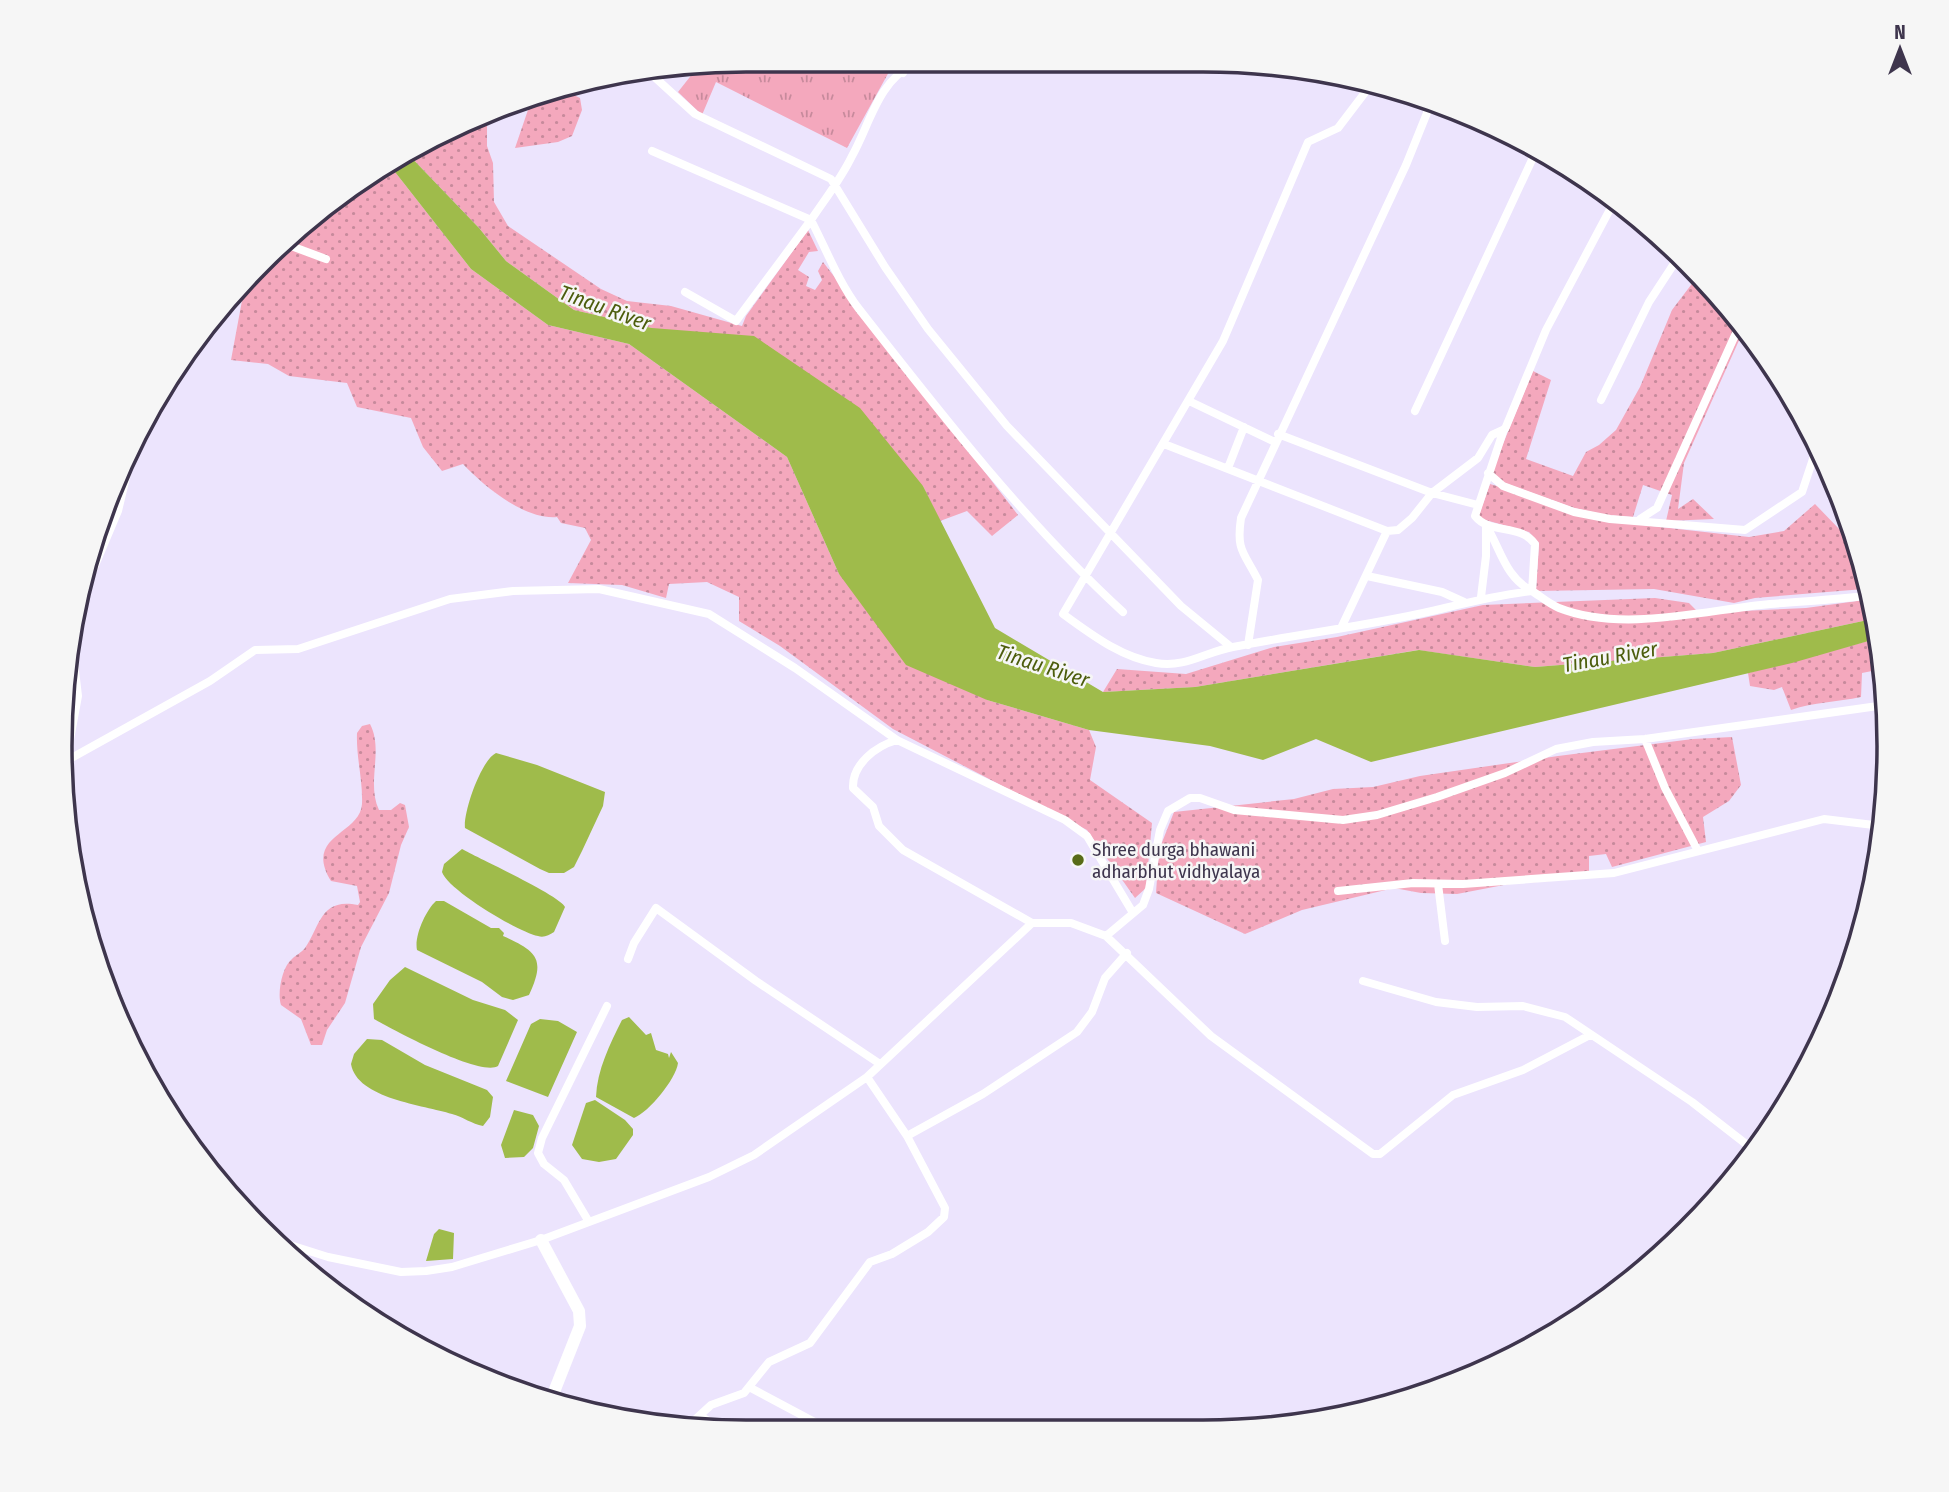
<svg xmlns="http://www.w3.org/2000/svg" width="1949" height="1492" viewBox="0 0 1949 1492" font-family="'Fira Sans Condensed',sans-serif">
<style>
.grass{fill:url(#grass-dots)}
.park{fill:url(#park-tufts)}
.water{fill:#9fbb4b}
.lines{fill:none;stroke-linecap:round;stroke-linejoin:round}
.street{stroke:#fff;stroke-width:8}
.secondary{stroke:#fff;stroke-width:12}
.poi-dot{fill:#586b17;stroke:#f6f6f6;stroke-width:2.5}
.labels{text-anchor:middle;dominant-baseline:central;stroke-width:5;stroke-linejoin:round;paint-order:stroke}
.poi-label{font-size:19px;fill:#3e354d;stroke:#f6f6f6;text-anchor:start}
.water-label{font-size:21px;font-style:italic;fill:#4c5d0c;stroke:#f6f6f6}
.rim{fill:none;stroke:#3e354d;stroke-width:3.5}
</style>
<defs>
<pattern id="grass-dots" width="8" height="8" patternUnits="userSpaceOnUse" patternTransform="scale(1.75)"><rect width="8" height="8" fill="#f4a8bd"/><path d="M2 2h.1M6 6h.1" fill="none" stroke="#c78a9c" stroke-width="1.8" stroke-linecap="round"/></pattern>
<pattern id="park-tufts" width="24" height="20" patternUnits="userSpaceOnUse" patternTransform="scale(1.75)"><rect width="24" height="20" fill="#f4a8bd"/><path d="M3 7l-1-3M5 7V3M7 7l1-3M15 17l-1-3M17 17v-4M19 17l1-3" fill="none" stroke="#c78a9c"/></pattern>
</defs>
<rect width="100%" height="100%" fill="#ece4fd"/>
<path class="grass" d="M557,87l23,11 2,12 -10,26 -14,6 -43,6 14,-41 -17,-1z
M500,111l-13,14v21l6,17 1,39 14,24 93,63 26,12 44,5 71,20 4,-10 62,-86 10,21 -9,1 -11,18 11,7 -3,9 9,4 7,-10 -4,-9 5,-9 195,253 -26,21 -25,-25 -27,10 -17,-35 -271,-158 -78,-18 -68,-49 -27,-33 -74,-77z
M388,163l83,106 77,56 81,19 158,113 52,117 148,126 102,30 7,17 -6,33 62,43 -6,65 -11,10 -48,-68 -194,-101 -113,-83 -41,-25v-24l-32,-15 -38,2 -3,14 -44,-13 -54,-2 23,-43 -6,-12 -24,-5 -4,-6c-33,3 -73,-31 -94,-53l-21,7 -19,-24 -12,-29 -54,-11 -10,-24 -58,-7 -21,-12 -37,-4 15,-81 14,-18z
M1694,281l19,6 32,40 -61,136 -6,46 15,-10 21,20 -48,2 6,-26 -29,-10 -10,32 -27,-2 -32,-7 -72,-26 -11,-9 42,-102 18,9 -25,79 47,17 13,-24 13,-7 17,-15 24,-43 32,-77z
M1490,484l126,38 133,15 35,-6 31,-27 27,28 22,57 -109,9 -21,5 -80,-14 -118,2 3,-48 -10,-11 -51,-14z
M1655,598l34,5 10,10 107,-5 66,-9 5,19 -164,35 -178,14 -117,-17 -223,37 -92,5 14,-23 69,5 88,-27 63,-10 146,-32z
M1879,638l3,31 -20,4 -1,24c-24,5 -47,5 -70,13l-9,-23 -8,3 -24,-4 -2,-13z
M370,724c14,27 -4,58 9,86h12l9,-7 5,2 4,22 -8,18 -12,48 -28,54 -16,56 -18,27 -5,15h-11l-10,-26 -20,-14c-4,-12 1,-38 11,-46 4,-4 9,-6 13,-11 15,-21 15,-51 53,-43l2,-3 -3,-16 -26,-5c-28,-46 29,-46 31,-77 1,-24 -6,-47 -5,-71l5,-7z
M1732,737l9,48 -12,16 -26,16 3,25 -94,25 -6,-13 -17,2v22l-80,6 -52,10 -36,-1 -27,-5 -92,22 -57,24 -89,-41 3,-43 15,-38 120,-13 39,-10 40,-2 47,-11 138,-20 135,-17z"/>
<path class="park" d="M746,60h124l20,10 -43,78 -131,-66 -14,33 -24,-23 15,-19 -3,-6z"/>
<path class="water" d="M405,151l74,77 27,33 68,49 78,18 102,8 106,72 63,78 72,142 108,64 92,-5 224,-37 116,17 178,-14 164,-35 2,20 -87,25 -421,99 -55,-23 -53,21 -53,-14 -121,-16 -102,-30 -81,-35 -67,-91 -52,-117 -158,-113 -81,-19 -77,-56 -83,-106z
M496,753l41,12 68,27 -2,14 -21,45 -8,16 -10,6h-15l-9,-4 -75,-41c-2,-15 16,-68 31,-75z
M462,849c16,9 99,47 103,58l-11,25c-5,3 -10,6 -16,4 -20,-4 -90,-46 -96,-64l2,-8z
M436,901h8l47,27h8l5,5 -1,3c36,16 42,24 26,59l-16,5 -11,-3 -20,-15 -65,-32c-3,-14 9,-40 19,-49z
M405,967l68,33 32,10 13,10 -20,46c-18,11 -104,-36 -124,-47l-1,-15 17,-24z
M629,1017l17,18 5,-2 5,17 12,4 1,4 2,-6 7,11c-2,16 -29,49 -44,55l-38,-21c1,-27 14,-53 26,-77z
M540,1019l18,2 19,11 -29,65 -42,-16 25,-57z
M367,1039l15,1 43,25 62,25 6,7 -3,20 -7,9c-11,-2 -20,-9 -31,-12 -28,-9 -95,-15 -101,-50l3,-10z
M595,1100l30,20 8,9v6l-17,24 -17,3 -17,-3 -10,-14 14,-42z
M514,1110l19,5 6,11 -6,22 -9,9 -19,1 -4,-13z
M439,1229l15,4 -1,26 -27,2 8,-27z"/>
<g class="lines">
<path class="street" d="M884,60l19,13
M649,72l46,42 136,65 54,88 43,62 79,97 174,180 50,41
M1373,82l-35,46 -30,14 -85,199 -160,273c28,20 57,43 93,49 30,5 49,-11 77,-16 66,-13 134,-21 199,-36 34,-8 65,-16 100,-20 8,5 17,13 27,17 63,25 146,2 211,-4 34,-3 67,-4 101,-9
M652,151l159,69c14,-21 30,-41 41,-64 18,-32 26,-75 62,-92 25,-12 54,8 80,-4
M283,243l43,16
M685,292l51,29 75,-101c15,29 28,63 48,89 82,105 166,213 264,303
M1601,400l48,-98 30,-46
M1189,401l86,41
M1415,411l122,-262
M1278,434l154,59 46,12
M1164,444l223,87
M1228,468l16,-41
M1488,473l15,13 71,26 36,7 135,11 57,-38 11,-33 8,-5
M1640,519l17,-11 84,-186
M1367,576l75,16 22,10
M1481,597l5,-41v-31c15,25 19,52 46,66l3,-47c-15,-21 -45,-9 -60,-28l29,-87
M80,601l38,-90 15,-63
M1342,626l45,-95 11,-1 14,-12 20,-25 46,-35 14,-23 13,-6 41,-99 70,-132
M1248,645l10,-65c-14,-28 -22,-29 -17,-62l165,-353 21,-52 1,-12
M1645,739l20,49 33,63
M897,740c-21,6 -45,24 -44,48l20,19 6,19 24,24 129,73
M66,761l12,-65 -4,-34
M63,774l3,-13 144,-80 45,-31 43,-1 152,-50 63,-8 86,-2 110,25 86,54 102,72 168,80 22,16 46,77
M1438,884l7,57
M1338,891l75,-8 50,1 151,-11 210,-54 58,7
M628,959l6,-16 22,-35 100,73 124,83
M1363,981l73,21 41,5 46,-1 42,11 127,85 63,49
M1590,1035l-67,35 -70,25 -73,59h-7l-162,-118 -105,-100 37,-31 6,-16 11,-59 8,-19 22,-13h10l34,12 109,10 34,-5 60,-18 68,-24 51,-24 37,-7 52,-3 240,-34
M907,1136l76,-42 94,-62 15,-20 13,-34 22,-25
M589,1222l-25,-42 -20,-16 -6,-11 4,-15 65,-132
M268,1238l60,19 73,15 25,-1 26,-4 89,-27 168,-63 45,-22 113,-78 165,-154h39l35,13
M749,1387l75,40
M700,1416l19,11
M687,1427l24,-22 33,-12 25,-31 41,-19 60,-81 22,-8 36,-22 16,-15 1,-9 -38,-72 -40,-59"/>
<path class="secondary" d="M541,1240l38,71 1,15 -30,76"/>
</g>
<circle class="poi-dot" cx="1078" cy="860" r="7"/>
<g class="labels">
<g class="poi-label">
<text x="1092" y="849">Shree durga bhawani<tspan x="1092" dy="22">adharbhut vidhyalaya</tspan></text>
</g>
<g class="water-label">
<text transform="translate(605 308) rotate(20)">Tinau River</text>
<text transform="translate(1610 657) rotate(-10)">Tinau River</text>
<text transform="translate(1043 666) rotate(18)">Tinau River</text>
</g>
</g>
<path d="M0 0H1949V1492H0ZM746 72H1203A674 674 0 0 1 1877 746V746A674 674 0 0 1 1203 1420H746A674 674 0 0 1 72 746V746A674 674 0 0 1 746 72Z" fill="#f6f6f6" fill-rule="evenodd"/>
<path class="rim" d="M746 72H1203A674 674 0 0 1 1877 746V746A674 674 0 0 1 1203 1420H746A674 674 0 0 1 72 746V746A674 674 0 0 1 746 72Z"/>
<g transform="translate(1900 49)" stroke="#f6f6f6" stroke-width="5" paint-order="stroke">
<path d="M0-5L12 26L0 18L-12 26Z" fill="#3e354d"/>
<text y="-10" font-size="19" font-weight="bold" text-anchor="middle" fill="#3e354d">N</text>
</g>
</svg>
